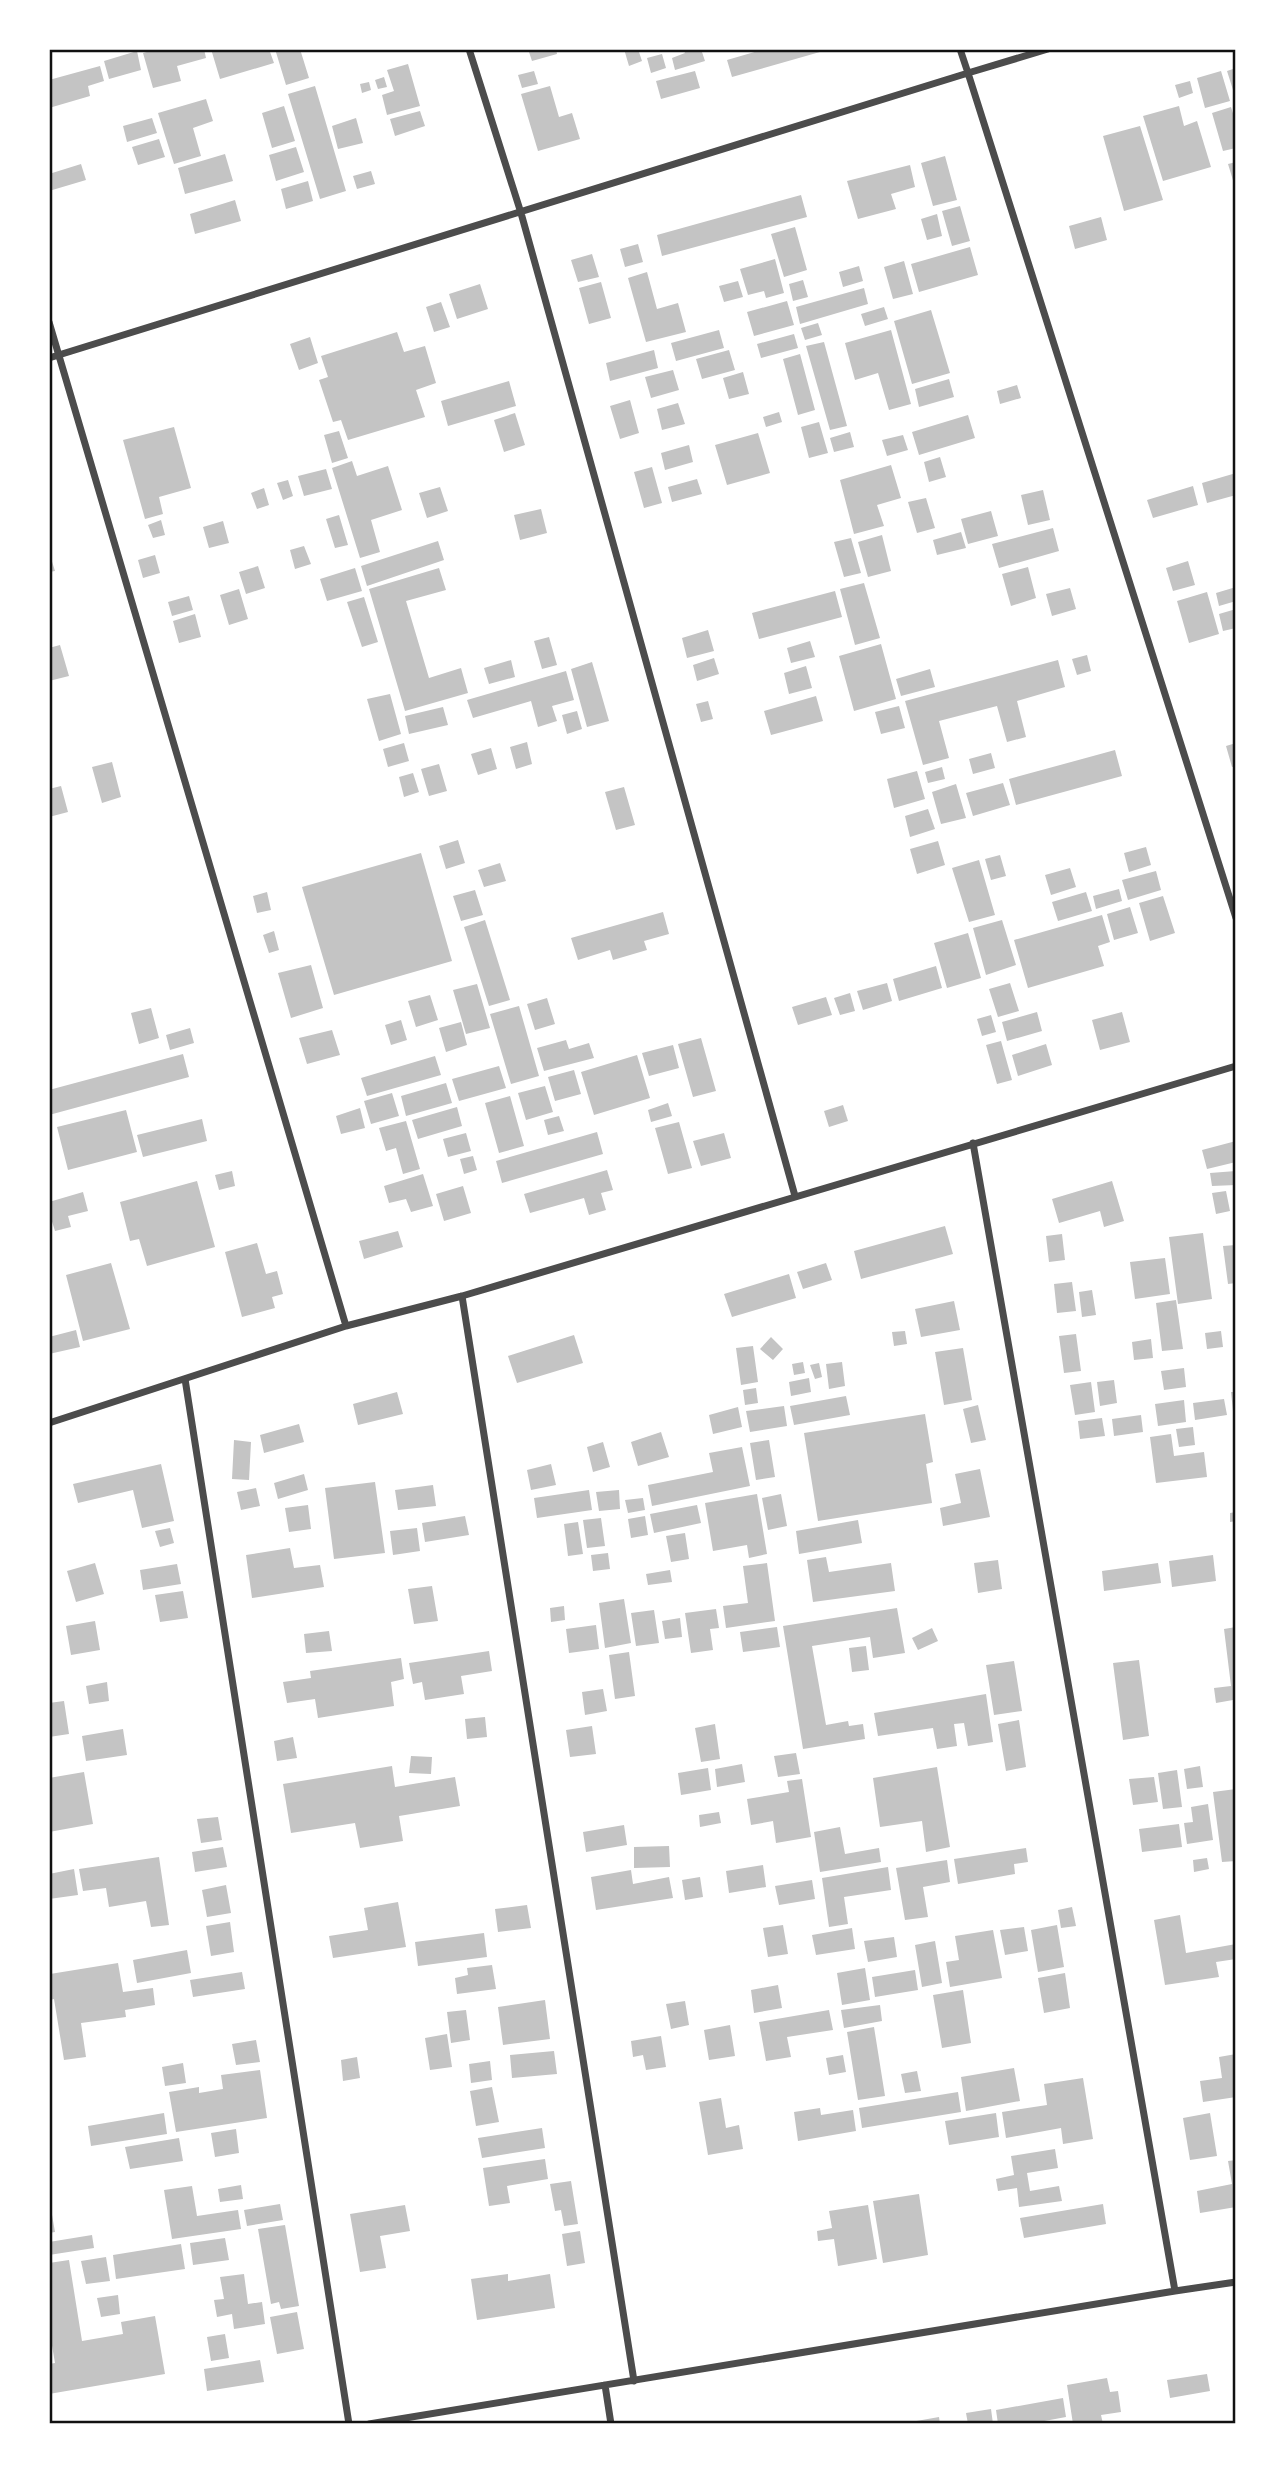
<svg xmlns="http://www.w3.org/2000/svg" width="1285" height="2473" viewBox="0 0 1285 2473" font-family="'Noto Sans',sans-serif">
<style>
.building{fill:#c4c4c4}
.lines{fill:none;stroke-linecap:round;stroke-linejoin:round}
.minor{stroke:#4c4c4c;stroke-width:7}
.neatline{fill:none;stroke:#111;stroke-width:2.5}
</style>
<rect width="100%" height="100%" fill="#fff"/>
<path class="building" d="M158,49h46l2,9 -29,8 4,15 -28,7 -10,-35z
M211,49h58l5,14 -54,16z
M275,49h25l9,29 -23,7z
M528,49h28l1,5 -25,7z
M624,49h14l4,12 -13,5z
M683,49h18l4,12 -30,9 -3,-12 13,-5z
M765,49h61l1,1 -95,27 -5,-17z
M137,51l4,19 -32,9 -5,-18z
M662,54l4,14 -15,5 -4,-15z
M408,64l12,42 -33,9 -5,-20 12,-4 -7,-21z
M100,66l4,15 -16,5 2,10 -41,12v-28z
M1236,68v21l-3,1 -6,-19z
M534,71l4,13 -16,4 -4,-13z
M695,71l5,17 -39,11 -5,-18z
M1221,71l9,30 -25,7 -8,-30z
M384,77l3,10 -9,2 -3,-9z
M1190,81l3,12 -14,5 -4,-13z
M369,82l2,8 -9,3 -2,-9z
M315,86l31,105 -26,8 -32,-105z
M550,86l9,31 13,-4 8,26 -42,12 -17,-57z
M206,99l7,22 -20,7 8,28 -27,8 -16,-51z
M284,106l11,35 -23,7 -10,-35z
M1179,106l5,20 13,-5 14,46 -48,14 -20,-65z
M1231,107l5,16v25l-13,3 -11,-38z
M420,111l5,15 -30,10 -5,-17z
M152,118l5,15 -30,9 -4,-16z
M356,118l7,25 -25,6 -6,-23z
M1140,126l23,74 -39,11 -21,-75z
M159,139l6,18 -27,8 -6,-18z
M296,147l8,25 -28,9 -7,-26z
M225,154l8,27 -48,13 -7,-26z
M945,156l12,44 -24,6 -12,-43z
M1236,162v25h-1l-7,-23z
M81,164l5,16 -37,11v-17z
M910,165l5,22 -24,7 5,15 -38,10 -11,-38z
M371,171l4,13 -18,5 -4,-13z
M308,181l5,20 -27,8 -5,-20z
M801,195l6,22 -145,39 -5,-21z
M235,200l6,21 -46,13 -5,-20z
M960,206l10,35 -18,5 -10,-35z
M937,214l5,22 -15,4 -6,-21z
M1101,217l6,23 -32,9 -6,-23z
M795,227l12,43 -23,7 -13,-43z
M638,244l5,18 -18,5 -5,-18z
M970,247l8,28 -59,17 -8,-28z
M592,254l7,23 -21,5 -7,-22z
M775,259l9,34 -18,5 -2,-7 -16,4 -8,-26z
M904,261l9,33 -20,5 -9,-32z
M859,266l4,15 -20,6 -4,-15z
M647,272l10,37 21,-6 8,29 -40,10 -18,-64z
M803,280l5,17 -15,4 -4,-17z
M738,281l5,16 -19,5 -5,-16z
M601,282l10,36 -22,6 -10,-36z
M480,284l8,25 -31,10 -8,-25z
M864,288l4,16 -68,20 -4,-17z
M787,301l7,24 -40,11 -7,-24z
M441,302l9,25 -16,5 -8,-25z
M884,307l4,12 -23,7 -4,-12z
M931,310l19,63 -38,11 -18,-63z
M818,323l4,12 -17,5 -4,-12z
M719,330l5,18 -48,13 -5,-18z
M891,330l20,74 -22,6 -11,-37 -23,7 -10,-37z
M397,332l7,20 21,-6 11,37 -20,7 9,27 -77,23 -7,-20 -8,2 -14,-42 9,-3 -7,-21z
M794,334l4,14 -37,10 -4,-14z
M310,337l8,26 -19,7 -9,-26z
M824,342l23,84 -17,4 -24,-84z
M654,350l4,18 -48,13 -4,-18z
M729,350l6,20 -33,9 -6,-20z
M800,354l15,56 -17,5 -15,-56z
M673,370l6,20 -28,8 -6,-21z
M743,372l6,22 -20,5 -6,-21z
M949,379l5,18 -35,10 -4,-18z
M509,381l7,25 -68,20 -7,-25z
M1017,385l4,13 -21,6 -3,-13z
M630,400l9,33 -19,6 -10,-33z
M678,403l7,21 -23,6 -5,-21z
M779,412l3,10 -16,5 -3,-10z
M515,413l10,32 -21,7 -10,-32z
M968,415l7,23 -56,17 -7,-23z
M819,422l9,31 -19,5 -8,-31z
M174,427l17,61 -32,9 4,17 -18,5 -22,-79z
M339,431l9,27 -16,5 -8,-28z
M850,432l4,15 -20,5 -4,-14z
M758,433l12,40 -43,12 -12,-40z
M903,435l5,15 -21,6 -5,-16z
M689,445l4,17 -28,8 -4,-17z
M940,457l6,20 -17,5 -5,-20z
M352,461l5,15 31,-10 14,44 -31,10 9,32 -20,6 -28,-90z
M891,465l10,33 -24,7 7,21 -30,8 -14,-54z
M652,467l10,36 -18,5 -10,-36z
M326,469l6,20 -28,7 -6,-20z
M1236,473v22l-29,8 -5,-20z
M697,479l5,15 -30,8 -4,-15z
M288,480l5,16 -10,4 -6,-17z
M1193,486l5,19 -45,13 -6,-18z
M440,487l8,24 -21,7 -8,-25z
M264,488l5,17 -12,4 -6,-16z
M1043,490l7,30 -22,5 -7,-30z
M926,498l9,30 -18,5 -9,-31z
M541,509l6,24 -27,7 -6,-25z
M991,511l7,25 -30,8 -7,-25z
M339,515l9,30 -13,3 -9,-29z
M161,520l4,15 -12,3 -5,-13z
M223,521l6,22 -20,5 -6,-21z
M1053,528l6,23 -60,17 -7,-24z
M961,532l5,16 -29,7 -4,-15z
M882,535l9,36 -23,6 -10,-35z
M851,538l10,35 -17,4 -10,-35z
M438,541l6,19 -77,26 -6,-20z
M304,546l7,18 -16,5 -5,-19z
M49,552l6,19 -6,1z
M155,555l5,18 -17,5 -5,-18z
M1188,561l7,24 -22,6 -7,-23z
M258,566l7,22 -19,6 -7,-22z
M1028,567l8,31 -25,8 -9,-32z
M355,568l7,23 -35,10 -7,-22z
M439,568l7,22 -40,11 23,77 32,-10 7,25 -63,18 -36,-122z
M864,583l16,55 -25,7 -15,-56z
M1236,587v14l-17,5 -3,-13z
M1070,588l6,21 -24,7 -6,-22z
M239,589l9,30 -19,6 -9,-30z
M835,591l7,26 -83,22 -7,-26z
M1207,592l12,42 -30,9 -12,-42z
M189,596l4,14 -21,6 -4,-14z
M364,597l14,45 -16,5 -15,-45z
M1236,609v19l-13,3 -4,-17z
M195,614l6,23 -22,6 -6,-22z
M708,630l6,21 -27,7 -5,-20z
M549,637l8,28 -15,4 -8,-28z
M810,641l5,16 -24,6 -4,-15z
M881,644l15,55 -42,12 -15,-55z
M60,645l9,31 -20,5v-33z
M1087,655l4,16 -14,4 -5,-16z
M714,658l5,16 -22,7 -4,-16z
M511,660l4,17 -26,7 -5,-16z
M1058,660l7,27 -48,14 9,36 -19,5 -10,-36 -58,15 10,37 -26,7 -18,-64z
M592,662l17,59 -22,6 -16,-58z
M806,666l6,22 -23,6 -5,-21z
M930,669l5,18 -34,9 -5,-17z
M566,671l8,29 -22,6 5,15 -19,6 -7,-26 -58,17 -6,-18z
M390,694l11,40 -22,7 -12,-42z
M816,696l7,25 -52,14 -7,-24z
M708,701l5,18 -12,3 -5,-18z
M899,706l6,22 -24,6 -6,-22z
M443,707l5,18 -39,9 -4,-18z
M577,711l5,18 -15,5 -5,-19z
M527,742l5,22 -16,5 -6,-22z
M404,743l5,18 -21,6 -5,-18z
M1236,743v23l-4,1 -6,-21z
M491,748l6,21 -19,6 -7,-21z
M1115,750l7,26 -106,29 -7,-26z
M991,753l4,15 -22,6 -4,-15z
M112,762l9,35 -19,6 -10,-36z
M439,764l8,27 -18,5 -8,-27z
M942,767l3,12 -17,4 -3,-11z
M917,771l8,28 -31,9 -7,-29z
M413,773l6,19 -15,5 -5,-20z
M1003,783l7,22 -37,11 -7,-23z
M956,784l10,34 -25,6 -9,-32z
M61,786l7,26 -19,5v-28z
M624,787l11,38 -19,5 -11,-38z
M928,809l7,20 -25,8 -5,-21z
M458,840l7,23 -19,6 -7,-23z
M938,841l7,24 -28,9 -7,-25z
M1146,847l5,18 -22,7 -5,-19z
M421,853l31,108 -118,34 -32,-108z
M1000,855l6,21 -15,4 -6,-21z
M979,860l16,55 -26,7 -17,-54z
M500,863l6,18 -22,6 -6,-17z
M1070,868l6,19 -25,8 -6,-20z
M1156,871l5,19 -33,10 -6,-20z
M1119,889l3,12 -26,8 -3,-13z
M475,890l8,25 -22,6 -8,-25z
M267,892l4,18 -14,3 -4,-17z
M1086,892l6,19 -34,10 -6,-19z
M1163,896l12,37 -25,8 -11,-38z
M1130,907l8,26 -24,7 -7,-26z
M663,912l6,22 -25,7 3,9 -34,10 -3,-10 -32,10 -7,-22z
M1102,915l8,27 -12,4 6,20 -76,22 -14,-48z
M485,920l25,80 -21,6 -25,-79z
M1002,920l14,45 -30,10 -13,-47z
M274,931l5,19 -10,3 -6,-18z
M968,933l13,45 -34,10 -13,-45z
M311,965l12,43 -32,10 -13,-45z
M936,966l6,22 -43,13 -6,-22z
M887,983l5,18 -29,9 -6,-19z
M1010,983l9,28 -21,6 -9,-28z
M477,984l13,44 -24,6 -13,-44z
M850,993l5,18 -15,4 -6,-17z
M430,995l8,25 -22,7 -8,-26z
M826,997l6,18 -34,10 -6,-18z
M547,998l8,26 -20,6 -8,-26z
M519,1006l20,70 -28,8 -21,-70z
M151,1008l8,30 -20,6 -8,-31z
M1037,1012l5,19 -35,10 -5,-19z
M1122,1012l8,30 -30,8 -8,-30z
M991,1015l5,17 -14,4 -5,-17z
M401,1020l6,20 -16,5 -6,-20z
M461,1022l6,23 -21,7 -7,-24z
M190,1028l4,15 -24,7 -4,-15z
M332,1030l8,25 -33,9 -8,-26z
M701,1038l15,53 -23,6 -15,-53z
M566,1040l3,9 20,-6 5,15 -50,13 -7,-23z
M1001,1041l11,39 -15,4 -11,-39z
M1046,1044l6,21 -34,11 -6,-21z
M673,1045l6,23 -30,8 -7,-23z
M183,1054l6,23 -140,38v-25z
M637,1055l13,43 -56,17 -13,-43z
M435,1056l6,19 -74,21 -6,-18z
M499,1066l7,22 -47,13 -7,-22z
M574,1070l7,24 -26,7 -7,-24z
M446,1083l6,20 -46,13 -5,-20z
M545,1086l8,26 -27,8 -8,-27z
M392,1093l7,23 -28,8 -7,-23z
M510,1096l14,50 -25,7 -14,-50z
M668,1103l4,13 -21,6 -3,-12z
M843,1105l5,16 -19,6 -5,-16z
M457,1107l5,19 -44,13 -6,-19z
M360,1108l5,20 -24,6 -5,-18z
M126,1110l11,42 -69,18 -11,-43z
M559,1116l5,15 -16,4 -4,-15z
M202,1119l5,22 -64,16 -6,-22z
M406,1121l14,48 -17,5 -7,-26 -10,3 -7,-23z
M679,1122l13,46 -24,6 -13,-46z
M597,1132l6,22 -101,29 -6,-22z
M466,1133l5,18 -23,6 -5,-18z
M724,1133l7,25 -30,8 -8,-25z
M1236,1141v21l-29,7 -5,-19z
M473,1156l4,14 -13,4 -4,-15z
M607,1170l6,20 -12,3 5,17 -17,5 -5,-17 -54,15 -6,-19z
M232,1171l3,15 -16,4 -4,-15z
M1236,1171v14l-24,1 -2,-13z
M423,1174l10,32 -22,6 -5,-13 -17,4 -5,-17z
M197,1181l18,66 -68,19 -8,-27 -9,2 -10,-39z
M1112,1181l12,40 -20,6 -4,-16 -41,12 -7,-24z
M463,1186l8,27 -27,8 -8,-27z
M1226,1191l4,20 -14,3 -4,-21z
M83,1192l5,19 -20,5 3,11 -16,4 -6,-19v-10z
M945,1226l8,28 -92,25 -7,-28z
M398,1231l5,16 -39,12 -5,-18z
M1203,1233l9,66 -34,5 -9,-67z
M1062,1234l3,26 -16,2 -3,-26z
M257,1243l9,31 11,-3 6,23 -11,3 3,11 -33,9 -17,-65z
M1236,1245v38l-8,1 -5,-38z
M1165,1258l5,36 -35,5 -5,-37z
M111,1263l19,66 -47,12 -17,-66z
M826,1263l6,17 -29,9 -6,-17z
M789,1274l7,24 -64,19 -8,-23z
M1072,1282l4,29 -19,2 -3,-29z
M1092,1290l4,25 -14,2 -3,-25z
M1176,1300l7,49 -21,2 -6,-48z
M954,1301l6,29 -39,7 -6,-28z
M76,1330l4,17 -31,7v-17z
M905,1331l2,13 -13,2 -2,-14z
M1221,1331l2,16 -16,2 -2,-16z
M1076,1334l5,37 -17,2 -5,-37z
M574,1335l9,28 -66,20 -9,-27z
M771,1337l12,12 -10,11 -13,-11z
M1151,1339l2,19 -19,2 -2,-18z
M753,1346l5,36 -17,3 -5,-37z
M963,1348l9,52 -28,5 -9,-53z
M803,1362l2,11 -11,2 -2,-11z
M842,1362l3,24 -16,3 -3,-25z
M819,1363l3,14 -7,2 -5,-14z
M1184,1368l2,19 -22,3 -3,-19z
M809,1378l2,14 -20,4 -2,-14z
M1114,1380l3,23 -17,3 -3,-24z
M1091,1382l4,30 -20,3 -5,-30z
M756,1388l2,15 -13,2 -2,-15z
M397,1392l6,22 -45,11 -5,-21z
M1231,1392h5v19h-3z
M846,1396l4,19 -56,10 -4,-19z
M1224,1399l3,16 -32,5 -2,-17z
M1184,1400l2,22 -28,4 -3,-22z
M978,1405l8,35 -15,3 -8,-34z
M784,1406l3,20 -37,6 -4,-21z
M738,1407l4,20 -29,7 -4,-19z
M925,1414l8,48 -7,2 6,39 -114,18 -14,-88z
M1141,1415l2,17 -29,4 -2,-17z
M1102,1418l3,18 -25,3 -2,-18z
M299,1424l5,18 -40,11 -4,-18z
M1193,1427l2,18 -16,2 -3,-18z
M661,1432l8,25 -31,9 -7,-24z
M1171,1434l3,22 30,-4 3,25 -51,6 -6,-46z
M234,1440l17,2 -2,38 -17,-1z
M769,1440l6,37 -19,3 -6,-37z
M603,1442l7,25 -17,5 -6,-25z
M742,1447l8,39 -98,20 -4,-21 65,-13 -4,-19z
M161,1464l13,57 -32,7 -9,-38 -55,13 -5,-19z
M551,1464l5,21 -25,5 -4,-20z
M980,1469l10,48 -47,9 -3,-18 21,-5 -6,-29z
M304,1474l4,16 -30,9 -4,-16z
M375,1482l10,71 -51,6 -9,-71z
M433,1485l3,21 -38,4 -3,-20z
M256,1488l4,18 -19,4 -4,-18z
M589,1490l3,20 -55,8 -3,-20z
M619,1490l1,19 -21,2 -3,-19z
M757,1494l10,60 -18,4 -2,-13 -34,6 -8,-48z
M781,1494l6,32 -19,4 -6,-32z
M643,1498l2,12 -17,3 -3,-13z
M308,1505l3,24 -22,3 -4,-24z
M697,1505l4,18 -47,10 -4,-19z
M1236,1512v9l-6,1v-9z
M465,1516l4,19 -44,7 -3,-19z
M645,1516l3,19 -17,3 -3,-19z
M601,1518l4,28 -18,2 -4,-28z
M858,1520l4,23 -63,11 -3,-23z
M578,1522l5,32 -15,2 -4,-32z
M170,1528l4,15 -14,4 -5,-16z
M417,1528l3,23 -27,4 -3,-24z
M685,1533l4,26 -18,3 -5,-26z
M290,1548l4,20 26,-3 4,22 -72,11 -6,-43z
M608,1553l2,16 -17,2 -2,-16z
M1213,1555l3,26 -44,6 -3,-26z
M826,1557l3,15 62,-9 4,28 -82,11 -6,-42z
M998,1560l4,29 -24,4 -4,-30z
M95,1563l9,31 -28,8 -9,-31z
M767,1563l8,58 -49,7 -3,-22 25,-3 -5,-37z
M1158,1563l3,20 -57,8 -2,-20z
M177,1564l4,20 -38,6 -3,-20z
M670,1570l2,12 -24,3 -2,-11z
M432,1586l6,35 -24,3 -6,-35z
M183,1591l5,27 -28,4 -5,-27z
M624,1599l7,44 -26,5 -6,-45z
M564,1606l1,14 -14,2 -1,-14z
M897,1608l8,45 -32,5 -3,-21 -58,9 14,79 22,-4 1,5 14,-2 2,15 -62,10 -20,-123z
M716,1609l3,19 -9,1 3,21 -22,3 -6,-40z
M654,1610l5,33 -23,3 -5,-33z
M680,1618l2,19 -17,2 -3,-18z
M95,1621l5,29 -29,5 -5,-29z
M596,1625l3,24 -30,4 -3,-24z
M777,1627l3,20 -37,5 -3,-20z
M1236,1627v81h-2l-1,-8 -17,3 -2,-15 17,-2 -7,-57z
M932,1628l6,13 -20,9 -6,-12z
M329,1631l3,20 -26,2 -2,-19z
M866,1646l3,24 -17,2 -3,-24z
M489,1651l3,20 -31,5 3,18 -39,6 -3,-18 -9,2 -4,-21z
M629,1652l6,44 -20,3 -6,-44z
M401,1658l3,21 -13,3 3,24 -76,12 -3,-19 -28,4 -4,-21 28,-4 -1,-7z
M1139,1660l10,76 -26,4 -10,-77z
M1014,1661l8,50 -28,4 -8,-50z
M107,1682l2,19 -20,3 -3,-18z
M603,1689l4,22 -22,4 -3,-23z
M986,1694l7,48 -25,4 -4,-23 -10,1 3,22 -20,3 -4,-21 -55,8 -4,-23z
M64,1701l5,33 -20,3v-34z
M485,1717l2,20 -20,2 -2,-20z
M1019,1720l7,47 -20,4 -8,-47z
M715,1724l5,35 -19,3 -6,-34z
M592,1726l4,28 -26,3 -4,-27z
M123,1729l4,26 -41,6 -4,-25z
M293,1737l4,21 -20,3 -3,-20z
M796,1753l4,21 -22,3 -4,-21z
M411,1756l21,1 -1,17 -22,-1z
M742,1764l3,18 -28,5 -2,-18z
M392,1766l3,21 60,-10 5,29 -61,10 4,25 -43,7 -5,-25 -64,10 -8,-49z
M1200,1766l3,21 -16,2 -3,-20z
M937,1767l13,80 -24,5 -4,-31 -42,6 -7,-49z
M708,1768l3,22 -30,5 -3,-22z
M1177,1770l5,37 -19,2 -5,-36z
M84,1772l9,52 -44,8v-54z
M1154,1777l4,25 -25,3 -4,-26z
M802,1779l9,58 -35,6 -3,-22 -22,4 -4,-26 42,-7 -2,-11z
M1236,1789v72l-14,1 -9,-70z
M1208,1804l5,36 -26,4 -3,-21 9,-1 -2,-15z
M719,1812l2,11 -21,4 -1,-12z
M218,1817l4,23 -21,3 -4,-24z
M1179,1824l3,23 -40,5 -3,-23z
M624,1825l3,20 -41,7 -3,-20z
M840,1827l5,27 34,-6 2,14 -61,10 -6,-40z
M669,1846l1,21 -36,1v-21z
M223,1847l4,20 -32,5 -3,-20z
M1026,1848l2,14 -14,2 1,10 -57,10 -4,-25z
M159,1857l10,68 -18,2 -5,-26 -37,6 -3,-19 -23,3 -4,-22z
M1207,1858l2,11 -15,3 -1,-12z
M947,1860l3,22 -27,5 5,30 -23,3 -9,-52z
M763,1865l3,22 -37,6 -3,-22z
M888,1867l3,23 -47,7 4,27 -19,3 -7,-49z
M74,1869l4,26 -29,4v-25z
M631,1870l2,14 36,-7 4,21 -77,12 -5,-33z
M700,1877l3,20 -18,3 -3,-20z
M812,1880l3,19 -36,6 -4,-19z
M226,1885l5,28 -24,4 -5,-27z
M398,1902l8,45 -73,11 -4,-22 39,-6 -4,-22z
M527,1905l4,23 -33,4 -3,-23z
M1072,1907l4,19 -15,2 -3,-18z
M1180,1915l6,38 50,-9v15l-20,3 3,15 -54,8 -11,-65z
M230,1922l4,30 -23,4 -5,-30z
M783,1925l5,29 -20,3 -5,-29z
M1057,1925l7,42 -26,5 -7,-42z
M1024,1927l4,24 -23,4 -5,-25z
M852,1928l3,21 -39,6 -4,-20z
M993,1930l9,48 -52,9 -4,-25 13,-2 -4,-24z
M484,1933l3,24 -69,9 -3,-24z
M894,1937l3,20 -29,5 -4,-21z
M935,1941l7,42 -20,4 -7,-42z
M187,1950l4,23 -54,10 -4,-23z
M118,1963l5,29 30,-4 2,17 -30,5 1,7 -45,6 5,34 -22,3 -10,-61 -5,1 1,-26z
M492,1965l4,24 -39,5 -2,-16 13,-3 -1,-7z
M865,1968l5,32 -28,5 -5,-32z
M915,1970l3,20 -43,7 -3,-20z
M242,1972l3,17 -52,8 -3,-17z
M1065,1973l5,35 -26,5 -6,-35z
M778,1985l4,23 -28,5 -3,-23z
M963,1990l8,53 -29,5 -9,-53z
M545,2000l5,39 -47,6 -5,-38z
M685,2001l4,24 -18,4 -5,-25z
M880,2005l2,16 -38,7 -3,-18z
M466,2010l4,30 -19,3 -4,-31z
M829,2010l4,20 -46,7 4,20 -25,4 -7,-39z
M730,2025l5,31 -26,4 -5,-30z
M874,2027l11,69 -27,4 -11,-68z
M447,2034l5,33 -22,3 -5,-32z
M661,2036l5,31 -20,3 -3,-15 -10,2 -2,-16z
M256,2040l4,22 -24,3 -4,-21z
M554,2051l3,23 -45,4 -2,-23z
M1236,2054v43l-33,5 -3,-21 22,-3 -3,-21z
M843,2055l3,17 -17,3 -3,-17z
M357,2057l3,21 -17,3 -2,-21z
M490,2061l2,19 -21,3 -2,-19z
M183,2063l3,20 -21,3 -3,-19z
M1014,2068l6,33 -54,10 -5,-34z
M260,2070l7,48 -91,14 -7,-40 30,-5v6l24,-4 -2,-14z
M917,2071l4,20 -16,2 -4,-19z
M1083,2078l10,61 -30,5 -2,-16 -55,10 -4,-26 45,-7 -3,-21z
M492,2087l7,35 -23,4 -6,-35z
M958,2092l3,20 -99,16 -3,-20z
M721,2098l5,30 13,-3 4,24 -35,6 -9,-53z
M820,2108l1,7 32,-5 3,21 -58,10 -4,-29z
M164,2113l3,21 -76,12 -3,-20z
M996,2113l3,24 -50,8 -4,-24z
M1210,2113l7,43 -27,4 -7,-42z
M542,2128l3,20 -63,10 -4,-20z
M236,2129l3,24 -24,4 -4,-24z
M179,2138l4,23 -53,8 -5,-22z
M1055,2149l3,19 -31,5 3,18 29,-5 3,15 -43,6 -2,-19 -19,3 -2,-12 18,-4 -3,-19z
M545,2159l3,20 -41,7 3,17 -21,3 -6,-38z
M1236,2160v47l-36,6 -3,-22 35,-7 -4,-23z
M571,2181l7,43 -14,2 -3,-16 -6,1 -5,-27z
M241,2185l2,14 -23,3 -2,-13z
M192,2186l5,30 41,-6 3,19 -69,10 -8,-49z
M919,2194l9,61 -45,8 -10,-62z
M280,2204l3,16 -36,6 -3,-16z
M1103,2204l3,20 -82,14 -4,-20z
M405,2205l5,26 -30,5 6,32 -26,4 -10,-58z
M868,2205l9,54 -39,7 -4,-27 -16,2 -1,-10 15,-3 -3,-17z
M51,2209l4,23 -6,1v-23z
M285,2225l14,81 -18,3 -2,-7 -8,2 -13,-75z
M580,2231l5,32 -18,3 -5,-32z
M92,2235l2,13 -45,7v-13z
M225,2238l4,22 -36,5 -3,-22z
M181,2244l4,25 -69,10 -3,-24z
M106,2257l4,24 -24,3 -5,-23z
M69,2260l13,81 41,-7 -2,-12 34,-6 10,58 -116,20v-30l6,-1 -6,-35v-65z
M244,2274l4,30 14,-2 3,22 -31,5 -2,-15 -15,3 -3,-17 10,-1 -4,-22z
M508,2274v7l42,-7 5,34 -78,12 -6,-41z
M118,2295l2,19 -19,3 -4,-19z
M297,2312l7,37 -27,5 -7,-37z
M225,2334l4,24 -18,3 -4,-24z
M260,2360l4,22 -57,9 -3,-22z
M1207,2374l3,17 -40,7 -3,-18z
M1107,2378l3,14 8,-1 3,21 -20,3 2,9h-30l-6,-39z
M1063,2398l3,19 -38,7h-30l-2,-14z
M991,2409l2,15h-25l-2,-11z
M939,2417l1,7h-35v-1z"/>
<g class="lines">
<path class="minor" d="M469,49l52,164 274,983
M1048,49l-80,24 268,845
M49,322l297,1004
M49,358l919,-285 -8,-24
M973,1143l202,1148 61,-9
M462,1296l172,1085
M185,1379l164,1045
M49,1423l297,-97 116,-30 774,-230
M605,2385l6,39
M369,2424l806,-133"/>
</g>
<rect width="1285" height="2473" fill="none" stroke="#ffffff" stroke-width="102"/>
<rect x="51" y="51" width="1183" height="2371" class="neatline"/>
</svg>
